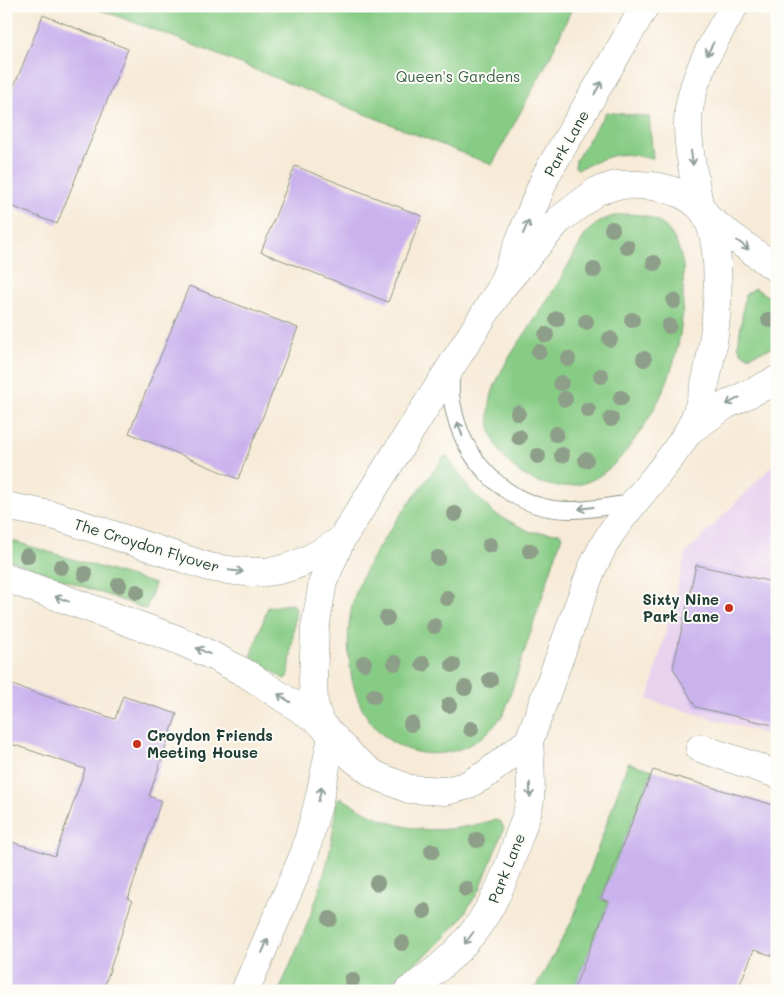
<svg xmlns="http://www.w3.org/2000/svg" width="783" height="997" viewBox="0 0 783 997" font-family="Mali,sans-serif">
<style>
.built{fill:#e8d2ee}
.green{fill:#87cc85;stroke:#53845c}
.building{fill:#cab3ed}
.lines{fill:none;stroke-linecap:round;stroke-linejoin:round}
.service-casing{stroke:#8b9486;stroke-width:18}
.minor-casing{stroke:#8b9486;stroke-width:29}
.primary-casing{stroke:#8b9486;stroke-width:29}
.trunk-casing{stroke:#8b9486;stroke-width:29}
.service{stroke:#fff;stroke-width:16}
.minor{stroke:#fff;stroke-width:28}
.primary{stroke:#fff;stroke-width:28}
.trunk{stroke:#fff;stroke-width:28}
.tree{fill:#8e9f89}
.oneway{stroke:#8f9e9a}
.poi-dot{fill:#c8321e;stroke:#fdfcf7;stroke-width:2}
.labels{text-anchor:middle;dominant-baseline:central;stroke-width:4;stroke-linejoin:round;paint-order:stroke}
.park-label{font-size:15px;fill:#396148;stroke:#fdfcf7}
.street-label{font-size:15px;fill:#1f3d34;stroke:#fdfcf7}
.poi-label{font-size:15px;font-weight:bold;fill:#1f3d34;stroke:#fdfcf7;text-anchor:end}
</style>
<rect width="100%" height="100%" fill="#fdfcf7"/>
<filter id="ink" filterUnits="userSpaceOnUse"><feTurbulence type="fractalNoise" baseFrequency=".02" numOctaves="2"/><feDisplacementMap in="SourceGraphic" scale="10" xChannelSelector="R" yChannelSelector="G"/><feConvolveMatrix kernelMatrix="1 2 1 2 8 2 1 2 1" color-interpolation-filters="sRGB"/></filter>
<filter id="wash" filterUnits="userSpaceOnUse"><feTurbulence type="fractalNoise" baseFrequency=".0096" numOctaves="4" result="noise"/><feDisplacementMap in="SourceGraphic" scale="20" xChannelSelector="R" yChannelSelector="G"/><feGaussianBlur stdDeviation="1.12" result="paint"/><feColorMatrix in="noise" values="0 0 0 0 0 0 0 0 0 0 0 0 0 0 0 0 0 1.4 0 .05"/><feComposite in="paint" operator="in"/></filter>
<g filter="url(#wash)">
<rect width="100%" height="100%" fill="#f7ebd8"/>
<path class="built" d="M777,461v276l-129,-37 38,-147z"/>
<path class="green" d="M90,6h483l-23,51 -58,108 -311,-125z
M606,112l43,5 4,41 -2,1c-34,-10 -42,-2 -73,10l-3,-2 1,-7z
M626,214c36,0 51,18 57,52 1,10 0,20 0,30 0,56 -18,103 -51,147 -11,16 -27,32 -45,39 -51,19 -106,-26 -97,-79 5,-32 36,-69 53,-96 15,-23 28,-47 42,-72 12,-14 23,-19 41,-21z
M755,288l22,14v44l-29,10 -6,-3 -4,-7 7,-51z
M447,456l23,34 25,24 36,18 29,1 2,3 -57,175c-28,48 -94,59 -131,15 -26,-29 -30,-83 -22,-120 9,-46 63,-109 91,-148z
M6,539l149,45 -9,25 -140,-50z
M291,604l5,3 -7,66 -1,4 -4,2 -33,-23 17,-49z
M628,763l25,7 -52,129 8,3 -36,89h-39l39,-72z
M340,797c57,36 91,40 155,23l6,2 3,6 -24,61 -19,30 -28,30 -54,42h-100c27,-63 54,-120 57,-190z"/>
<g id="blocks">
<path class="building" d="M43,15l85,34 -71,175 -51,-20v-98z
M295,166l127,50 -34,86 -127,-50z
M189,286l109,42 -60,151 -109,-46z
M696,565l81,18v143l-81,-19 -23,-39z
M6,683l109,36 8,-23 54,18 -28,82 12,5 -33,98 4,2 -29,90h-97v-151l49,16 30,-87 -79,-27z
M653,770l124,36v151l-23,-7 -17,41h-164l36,-89 -8,-3z"/>
</g>
</g>
<g filter="url(#ink)">
<use href="#blocks" fill-opacity="0" stroke="#8b9486" stroke-width="1"/>
<g class="lines">
<defs>
<path id="service" d="M451,371c0,10 -1,21 1,30 9,59 56,109 118,109 21,0 43,-5 64,-7"/>
<path id="minor" d="M700,748l77,26"/>
<path id="primary" d="M699,205c-5,-31 -14,-65 -10,-96 6,-38 26,-70 45,-103
M503,282l43,-107 99,-169
M245,991l60,-139 14,-52 13,-63
M408,991c62,-42 88,-81 110,-152 4,-13 11,-27 12,-40 2,-19 0,-39 -1,-58"/>
<path id="trunk" d="M617,185c27,-1 60,0 82,21 36,34 13,186 -11,226 -19,32 -47,60 -69,90 -12,15 -20,32 -28,49l-62,170 -44,34 -20,11 -19,5 -37,-2 -34,-14 -22,-17 -33,-36 -6,-18 -1,-23 2,-53 8,-46 18,-42 160,-252 58,-68 38,-29z
M710,220l67,49
M689,431l37,-26 51,-25
M6,506l50,10 153,51c60,11 82,6 132,-27
M6,578l170,61 37,17 34,18 73,48"/>
</defs>
<use href="#service" class="service-casing"/>
<use href="#minor" class="minor-casing"/>
<use href="#primary" class="primary-casing"/>
<use href="#trunk" class="trunk-casing"/>
<use href="#service" class="service"/>
<use href="#minor" class="minor"/>
<use href="#primary" class="primary"/>
<use href="#trunk" class="trunk"/>
</g>
<g class="tree">
<circle cx="612" cy="229" r="8"/>
<circle cx="627" cy="247" r="8"/>
<circle cx="654" cy="263" r="8"/>
<circle cx="594" cy="270" r="8"/>
<circle cx="674" cy="301" r="8"/>
<circle cx="557" cy="319" r="8"/>
<circle cx="632" cy="320" r="8"/>
<circle cx="769" cy="320" r="8"/>
<circle cx="586" cy="322" r="8"/>
<circle cx="669" cy="326" r="8"/>
<circle cx="546" cy="335" r="8"/>
<circle cx="610" cy="339" r="8"/>
<circle cx="539" cy="352" r="8"/>
<circle cx="568" cy="359" r="8"/>
<circle cx="644" cy="359" r="8"/>
<circle cx="601" cy="376" r="8"/>
<circle cx="561" cy="383" r="8"/>
<circle cx="621" cy="398" r="8"/>
<circle cx="565" cy="399" r="8"/>
<circle cx="588" cy="410" r="8"/>
<circle cx="518" cy="413" r="8"/>
<circle cx="611" cy="419" r="8"/>
<circle cx="556" cy="434" r="8"/>
<circle cx="519" cy="437" r="8"/>
<circle cx="562" cy="455" r="8"/>
<circle cx="538" cy="456" r="8"/>
<circle cx="586" cy="460" r="8"/>
<circle cx="455" cy="514" r="8"/>
<circle cx="490" cy="545" r="8"/>
<circle cx="530" cy="551" r="8"/>
<circle cx="27" cy="556" r="8"/>
<circle cx="438" cy="558" r="8"/>
<circle cx="61" cy="567" r="8"/>
<circle cx="85" cy="574" r="8"/>
<circle cx="119" cy="585" r="8"/>
<circle cx="137" cy="592" r="8"/>
<circle cx="447" cy="598" r="8"/>
<circle cx="387" cy="618" r="8"/>
<circle cx="434" cy="626" r="8"/>
<circle cx="364" cy="663" r="8"/>
<circle cx="395" cy="663" r="8"/>
<circle cx="423" cy="664" r="8"/>
<circle cx="453" cy="665" r="8"/>
<circle cx="490" cy="680" r="8"/>
<circle cx="465" cy="688" r="8"/>
<circle cx="374" cy="696" r="8"/>
<circle cx="449" cy="705" r="8"/>
<circle cx="411" cy="724" r="8"/>
<circle cx="471" cy="729" r="8"/>
<circle cx="477" cy="840" r="8"/>
<circle cx="432" cy="851" r="8"/>
<circle cx="377" cy="883" r="8"/>
<circle cx="466" cy="889" r="8"/>
<circle cx="424" cy="911" r="8"/>
<circle cx="330" cy="919" r="8"/>
<circle cx="402" cy="943" r="8"/>
<circle cx="352" cy="980" r="8"/>
</g>
<defs><path id="oneway-shaft" d="M-6 0H5M1.5-3L5.5 0L1.5 3" fill="none" stroke-width="1.6" stroke-linecap="round" stroke-linejoin="round" transform="scale(1.25)"/></defs>
<g class="oneway">
<use href="#oneway-shaft" transform="translate(710 49) rotate(118)"/>
<use href="#oneway-shaft" transform="translate(598 88) rotate(-60)"/>
<use href="#oneway-shaft" transform="translate(692 158) rotate(82)"/>
<use href="#oneway-shaft" transform="translate(526 227) rotate(-68)"/>
<use href="#oneway-shaft" transform="translate(743 245) rotate(37)"/>
<use href="#oneway-shaft" transform="translate(733 401) rotate(151)"/>
<use href="#oneway-shaft" transform="translate(460 429) rotate(-109)"/>
<use href="#oneway-shaft" transform="translate(586 508) rotate(173)"/>
<use href="#oneway-shaft" transform="translate(236 571) rotate(6)"/>
<use href="#oneway-shaft" transform="translate(62 599) rotate(-160)"/>
<use href="#oneway-shaft" transform="translate(203 651) rotate(-156)"/>
<use href="#oneway-shaft" transform="translate(284 698) rotate(-147)"/>
<use href="#oneway-shaft" transform="translate(530 790) rotate(89)"/>
<use href="#oneway-shaft" transform="translate(320 794) rotate(-78)"/>
<use href="#oneway-shaft" transform="translate(469 938) rotate(127)"/>
<use href="#oneway-shaft" transform="translate(265 946) rotate(-67)"/>
</g>
</g>
<g class="poi-dot">
<circle cx="729" cy="608" r="5"/>
<circle cx="137" cy="744" r="5"/>
</g>
<g class="labels">
<g class="park-label">
<text x="458" y="76">Queen's Gardens</text>
</g>
<g class="street-label">
<text transform="translate(566 143) rotate(-60)">Park Lane</text>
<text transform="translate(147 545) rotate(17)">The Croydon Flyover</text>
<text transform="translate(506 868) rotate(-68)">Park Lane</text>
</g>
<g class="poi-label">
<text x="719" y="599">Sixty Nine<tspan x="719" dy="17">Park Lane</tspan></text>
<text x="147" y="735" text-anchor="start">Croydon Friends<tspan x="147" dy="17">Meeting House</tspan></text>
</g>
</g>
<rect width="783" height="997" fill="none" stroke="#fdfcf7" stroke-width="25"/>
</svg>
